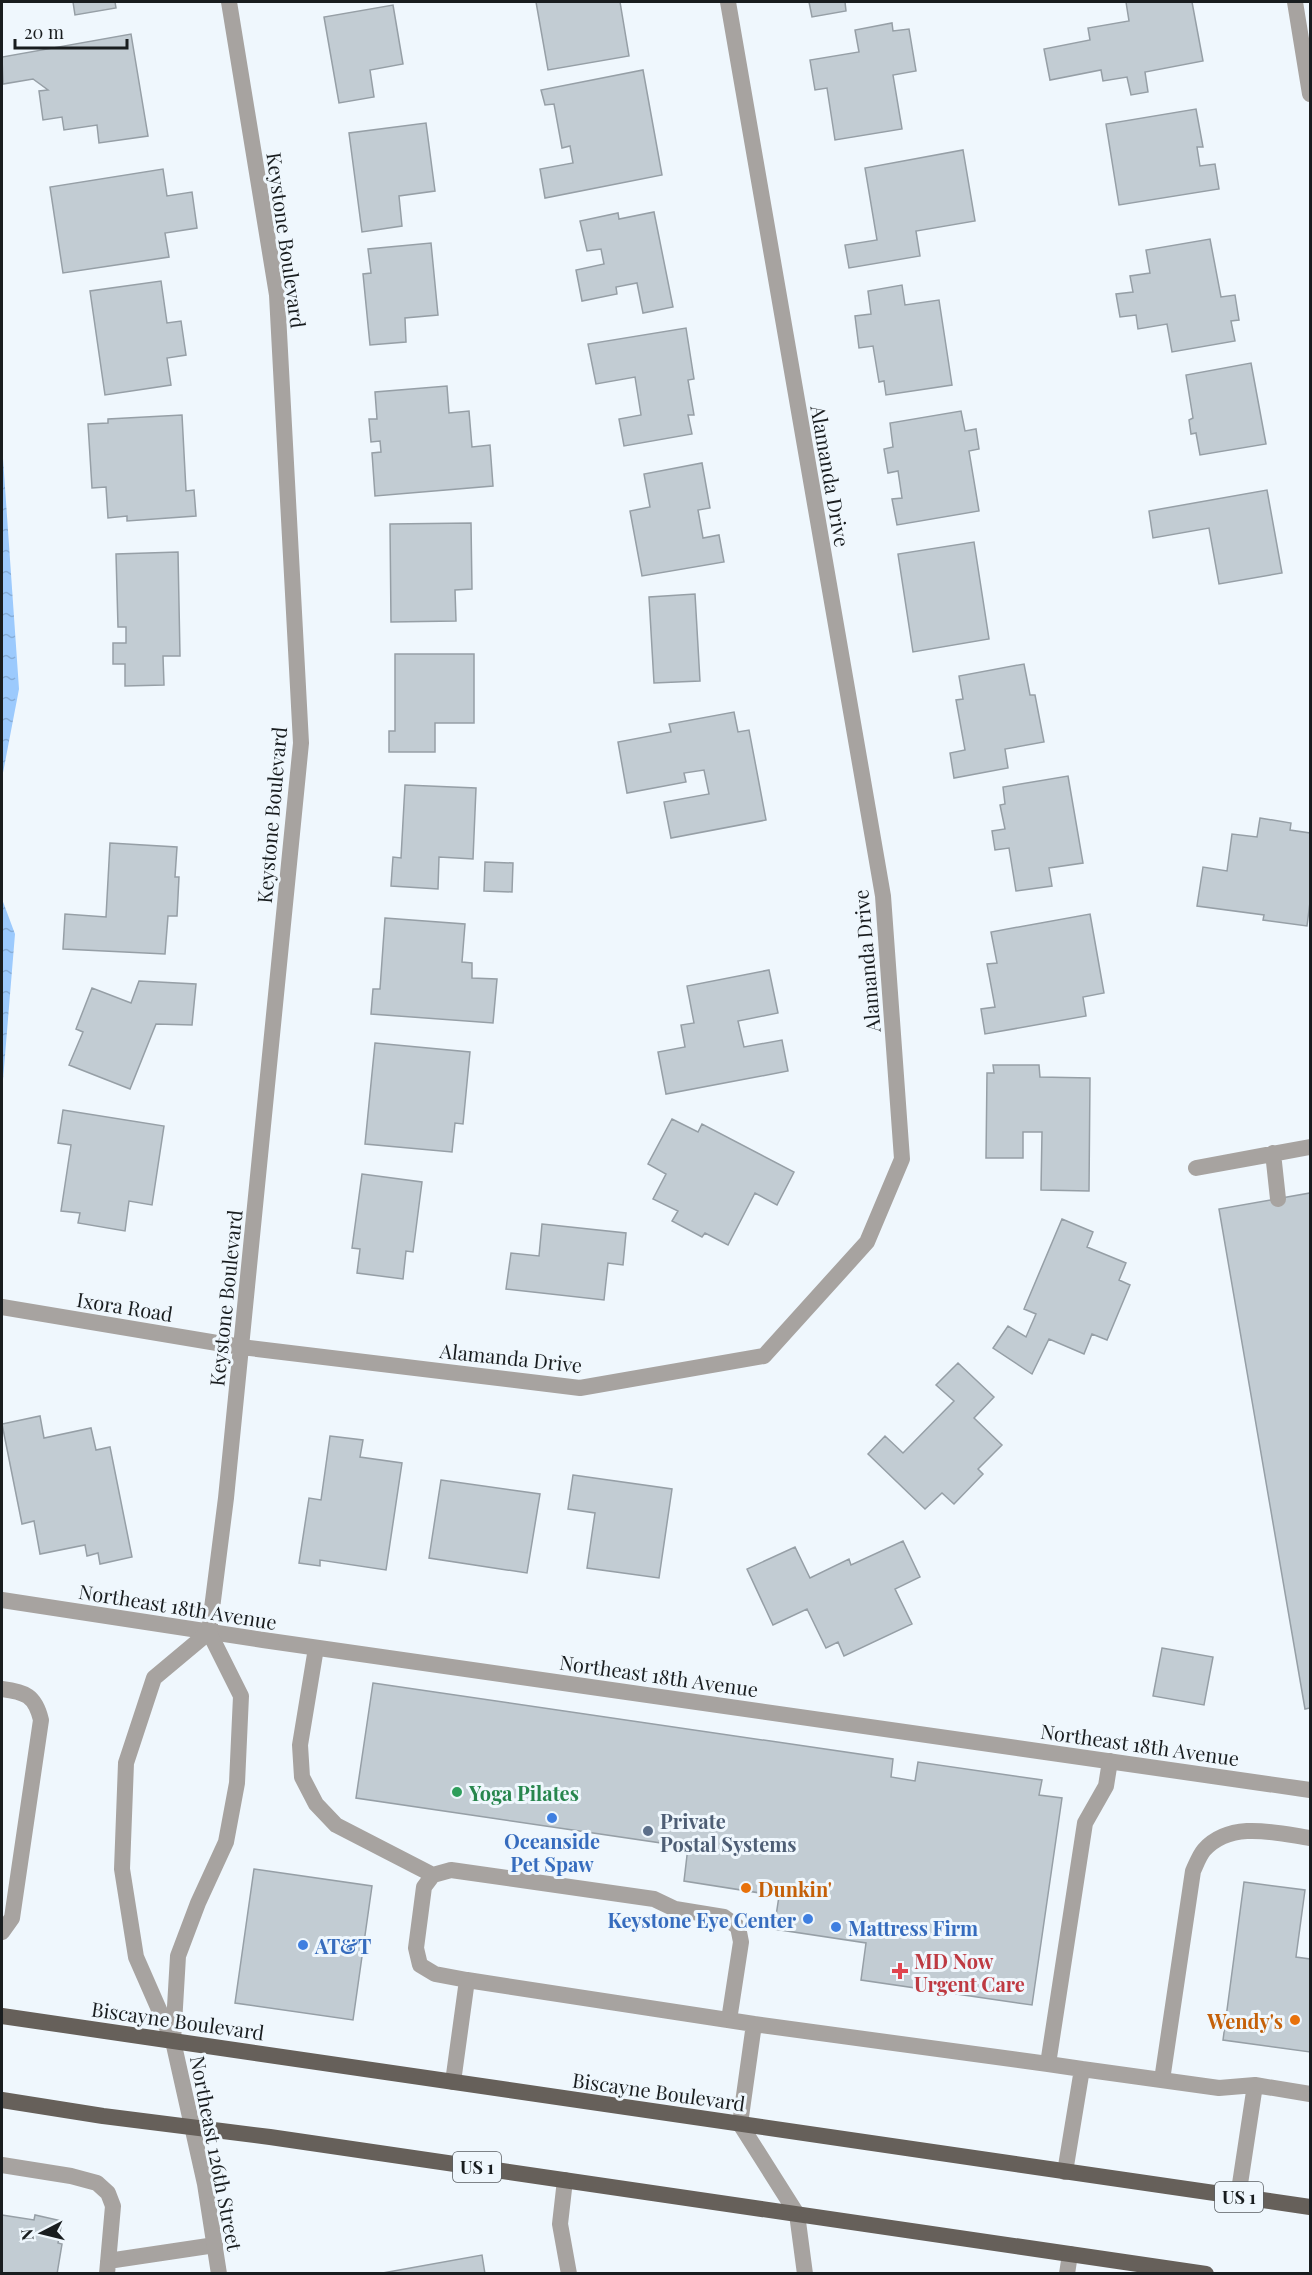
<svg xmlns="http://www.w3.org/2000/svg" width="1312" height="2275" viewBox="0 0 1312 2275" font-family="'Playfair Display',serif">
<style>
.water{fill:url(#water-ripples)}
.building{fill:#c2ccd3;stroke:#969fa6;stroke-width:1.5}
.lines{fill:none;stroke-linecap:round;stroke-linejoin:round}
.service{stroke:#a7a3a0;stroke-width:16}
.minor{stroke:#a7a3a0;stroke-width:16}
.tertiary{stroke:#a7a3a0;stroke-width:16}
.primary{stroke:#66605a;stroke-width:16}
.leisure-dot{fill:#2e9e5b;stroke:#eff7fd;stroke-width:2}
.shop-dot{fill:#3f7fe0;stroke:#eff7fd;stroke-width:2}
.service-dot{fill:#5c6f8a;stroke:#eff7fd;stroke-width:2}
.food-dot{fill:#e8710a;stroke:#eff7fd;stroke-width:2}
.health-dot{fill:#e0444e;stroke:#eff7fd;stroke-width:2}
.labels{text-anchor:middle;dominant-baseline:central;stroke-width:6;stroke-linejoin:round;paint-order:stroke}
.shield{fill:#eff7fd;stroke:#595e62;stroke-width:1.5}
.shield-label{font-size:18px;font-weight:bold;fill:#191d1f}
.street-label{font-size:20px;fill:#191d1f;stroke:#eff7fd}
.leisure-label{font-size:20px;font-weight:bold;fill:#27864d;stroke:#eff7fd;text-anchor:start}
.service-label{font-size:20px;font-weight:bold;fill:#4e5e75;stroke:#eff7fd;text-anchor:start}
.shop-label{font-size:20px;font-weight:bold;fill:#366cbe;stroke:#eff7fd;text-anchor:start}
.food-label{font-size:20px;font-weight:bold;fill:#c56008;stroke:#eff7fd;text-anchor:start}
.health-label{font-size:20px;font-weight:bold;fill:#be3a42;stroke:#eff7fd;text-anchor:start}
</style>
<defs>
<pattern id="water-ripples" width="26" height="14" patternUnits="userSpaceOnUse" patternTransform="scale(1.5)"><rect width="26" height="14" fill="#9ccafd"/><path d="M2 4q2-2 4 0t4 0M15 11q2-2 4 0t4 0" fill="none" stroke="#86add8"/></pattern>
</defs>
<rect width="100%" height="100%" fill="#eff7fd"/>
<path class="water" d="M2,444l17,245 -17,89z
M2,899l13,35 -13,158z"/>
<path class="building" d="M73,2h42l1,6 -41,7z
M536,2h84l9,54 -81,14z
M809,2h36l1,9 -34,6z
M1126,2h66l11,59 -58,11 3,20 -17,3 -4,-18 -24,4 -2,-11 -51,10 -6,-31 46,-9 -2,-12 41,-7z
M393,5l10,59 -33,6 4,27 -35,6 -15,-86z
M892,23l1,8 16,-2 7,42 -23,4 9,54 -67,11 -8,-52 -12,2 -5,-30 49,-8 -4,-22z
M131,34l17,102 -49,7 -2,-18 -33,5 -2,-13 -19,3 -4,-29 9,-1 -15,-11 -30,5 -1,-27z
M643,70l19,105 -117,23 -5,-29 33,-6 -3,-17 -8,2 -8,-44 -9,1 -4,-15z
M1196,109l7,38h-6l3,19 15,-2 4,25 -100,16 -13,-81z
M426,123l9,68 -36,5 3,30 -40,6 -13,-99z
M963,150l12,71 -59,10 4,25 -71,12 -4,-23 32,-5 -12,-72z
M163,169l4,27 25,-4 5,36 -32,5 4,24 -106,16 -13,-86z
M654,212l19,95 -30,6 -6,-30 -21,4 1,7 -35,7 -6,-31 28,-6 -3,-15 -14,2 -7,-30 38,-8 1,6z
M1210,239l11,58 14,-2 4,25 -8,1 4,20 -63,11 -5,-28 -29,5 -2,-14 -16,2 -4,-23 17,-2 -3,-16 20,-3 -4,-23z
M431,243l7,72 -33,3 1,24 -36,3 -7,-71 8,-1 -3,-24z
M161,281l6,42 14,-2 5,34 -19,3 4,27 -66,10 -15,-104z
M902,285l3,20 34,-5 13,85 -66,10 -2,-14 -5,1 -6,-36 -14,2 -4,-32 16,-2 -3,-23z
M686,328l8,51 -6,1 6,35h-6l4,19 -68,12 -5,-27 22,-4 -6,-38 -39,7 -8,-40z
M1251,363l15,81 -66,11 -4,-22 -5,1 -2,-14 4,-2 -7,-43z
M447,386l2,27 20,-2 3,36 18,-2 3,41 -118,10 -3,-43 9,-1 -1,-11 -9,1 -2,-23h8l-2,-27z
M961,411l4,20 11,-2 3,20 -10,2 10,60 -82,14 -5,-26 10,-1 -4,-27 -10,2 -4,-24 9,-2 -3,-24z
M182,415l4,76 8,-1 2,26 -69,5v-5l-19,2 -2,-31 -14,1 -4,-64 20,-1v-4z
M702,463l8,45 -12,2 5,28 16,-3 5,27 -82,14 -12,-65 20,-4 -6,-33z
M1267,490l15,83 -63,11 -10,-56 -56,10 -4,-27z
M471,523l1,66 -17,1 1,31 -65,1 -1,-98z
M974,542l15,97 -76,13 -15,-98z
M178,552l2,104h-17l1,29 -39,1v-22h-12v-21h13v-16h-8l-2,-73z
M695,594l5,87 -46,2 -5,-86z
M395,654h79v69h-39v29h-46v-21h6z
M1024,664l6,31h5l9,47 -39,7 3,19 -54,10 -4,-25 15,-3 -9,-50 7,-1 -4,-23z
M734,712l4,20 11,-2 17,90 -95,18 -7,-36 45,-8 -5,-24 -20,3 2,9 -59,11 -9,-51 53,-10 -2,-8z
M1068,776l15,87 -34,5 3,18 -36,5 -7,-43 -14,2 -3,-19 13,-2 -5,-24 5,-1 -2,-17z
M405,785l71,3 -3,71 -34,-2 -1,32 -47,-3 2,-29 8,1z
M1260,818l31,5 -1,7 20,3v69l-3,24 -44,-6 1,-5 -67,-9 6,-39 24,4 5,-37 25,3z
M110,843l67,4 -2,30h4l-2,39h-9l-3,38 -102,-5 2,-35 41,3z
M485,862l28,1 -1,29 -28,-1z
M1090,914l14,79 -21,4 3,19 -101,18 -4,-25 14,-2 -8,-43 10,-1 -6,-31z
M385,918l80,6 -3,38 10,1v15l25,1 -4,44 -122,-9 2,-25h7z
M769,970l9,43 -40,8 6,26 38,-7 6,31 -122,23 -8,-42 27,-5 -4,-22 13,-2 -7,-37z
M139,981l57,3 -4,41 -36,-1 -26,65 -61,-24 14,-33 -7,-3 16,-41 39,15z
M375,1043l95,9 -7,72 -8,-1 -3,29 -87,-8z
M993,1065h46l1,12 50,1 -1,113 -48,-1 1,-58h-19v26h-37l1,-85h7z
M63,1110l101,16 -12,79 -23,-4 -4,30 -47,-8 2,-10 -19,-2 10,-66 -13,-2z
M672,1119l26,13 4,-8 92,48 -17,33 -22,-12 -27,52 -23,-12 -3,4 -30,-16 6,-10 -25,-12 13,-25 -18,-10z
M362,1174l60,8 -9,70 -7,-1 -3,28 -46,-6 3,-24 -8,-1z
M1310,1193v515l-5,1 -86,-500z
M1062,1219l31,13 -6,15 39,16 -7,17 11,5 -23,55 -15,-6 -8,20 -35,-15 -17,35 -39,-26 15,-22 18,11 10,-23 -12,-5z
M542,1224l84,9 -3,32 -15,-2 -4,37 -98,-11 5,-36 28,3z
M958,1363l36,34 -20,21 28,27 -24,24 5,5 -29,30 -12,-11 -17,16 -57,-55 17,-18 18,17 51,-52 -18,-16z
M40,1416l4,22 47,-10 5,22 14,-3 22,110 -32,7 -2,-11 -11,3 -2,-11 -45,9 -6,-33 -12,3 -20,-100z
M330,1436l33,4 -3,17 42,6 -16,107 -66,-10v6l-21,-3 10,-65 12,2z
M573,1475l99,14 -13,89 -72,-10 8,-55 -27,-4z
M441,1480l99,14 -13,79 -98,-15z
M903,1541l17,36 -25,12 17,35 -68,32 -6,-14 -12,6 -19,-39 -34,16 -26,-56 48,-22 15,31 39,-19 2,6z
M1162,1648l51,9 -9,48 -51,-9z
M373,1683l520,76 -2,18 24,4 3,-19 124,18 -3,15 23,3 -30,207 -171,-25 5,-37 -92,-14 5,-33 -95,-15 4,-34 -332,-49z
M254,1869l118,17 -19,134 -118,-17z
M1244,1882l61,8 -9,67 14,2v93l-87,-12z
M2,2215l32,5 1,-5 27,6 -4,22 4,1 -5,30h-55z
M482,2255l3,19h-108z"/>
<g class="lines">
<path class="service" d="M1273,1153l5,46
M1196,1168l114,-21
M2,1600l261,40 1047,150
M316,1648l-16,97 2,32 14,27 20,21 97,50
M2,1689c23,3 33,6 39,31l-29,198 -10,14
M467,1980l-32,-6 -15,-9 -4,-17 8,-61 9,-12 18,-5 203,29 21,10 49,8 14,10 3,15 -12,78
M1082,2069l-34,-5 37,-241 21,-37 4,-25
M1162,2080l31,-209c3,-6 6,-15 11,-21 27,-30 72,-17 106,-12
M453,2082l14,-102 287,44
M740,2124l14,-100 294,40
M2,2165l69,11 26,7 11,10 5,13 -6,68
M1065,2172l17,-103 137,19 36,-3 55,9
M565,2180l-5,44 9,50
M1238,2197l17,-112
M108,2261l107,-16
M1067,2274l3,-20"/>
<path class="minor" d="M1295,2l15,92
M2,1307l239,40 339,41 184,-32 103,-114 35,-83 -19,-263 -155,-894
M171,2037l-35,-80 -14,-88 4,-106 28,-85 55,-46
M173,2041l5,-85 20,-53 28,-61 11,-59 4,-87 -32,-64 17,-134 75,-755 -24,-448 -48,-293
M740,2124l57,90 8,60"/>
<path class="tertiary" d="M173,2041l32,143 14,90"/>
<path class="primary" d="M2,2016l1308,191
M2,2100l101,16 167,21 936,137"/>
</g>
<circle class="leisure-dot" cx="457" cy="1792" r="6"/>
<g class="shop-dot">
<circle cx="552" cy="1818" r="6"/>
<circle cx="808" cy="1919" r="6"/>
<circle cx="836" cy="1927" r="6"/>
<circle cx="303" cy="1945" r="6"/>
</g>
<circle class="service-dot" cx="648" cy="1831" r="6"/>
<g class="food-dot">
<circle cx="746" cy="1888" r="6"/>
<circle cx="1295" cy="2020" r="6"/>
</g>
<path class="health-dot" d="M897 1962h6v6h6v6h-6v6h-6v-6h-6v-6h6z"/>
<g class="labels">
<g class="shield">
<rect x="453" y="2152" width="48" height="30" rx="4.5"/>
<rect x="1215" y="2182" width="48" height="30" rx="4.5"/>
</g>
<g class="shield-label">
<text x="477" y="2167">US 1</text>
<text x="1239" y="2197">US 1</text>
</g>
<g class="street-label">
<text transform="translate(287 240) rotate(82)">Keystone Boulevard</text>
<text transform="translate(831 476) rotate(80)">Alamanda Drive</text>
<text transform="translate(271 815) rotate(-85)">Keystone Boulevard</text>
<text transform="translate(866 961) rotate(-95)">Alamanda Drive</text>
<text transform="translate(225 1298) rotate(-84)">Keystone Boulevard</text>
<text transform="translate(125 1306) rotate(9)">Ixora Road</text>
<text transform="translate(511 1357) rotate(6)">Alamanda Drive</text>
<text transform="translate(178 1606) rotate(9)">Northeast 18th Avenue</text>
<text transform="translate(659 1675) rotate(8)">Northeast 18th Avenue</text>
<text transform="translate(1140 1744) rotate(8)">Northeast 18th Avenue</text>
<text transform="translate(178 2020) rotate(8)">Biscayne Boulevard</text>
<text transform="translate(659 2091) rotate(8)">Biscayne Boulevard</text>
<text transform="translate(217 2153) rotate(79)">Northeast 126th Street</text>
</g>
<g class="leisure-label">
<text x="469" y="1792">Yoga Pilates</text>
</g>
<g class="service-label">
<text x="660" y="1820">Private<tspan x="660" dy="23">Postal Systems</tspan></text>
</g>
<g class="shop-label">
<text x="552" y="1840" text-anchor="middle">Oceanside<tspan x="552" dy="23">Pet Spaw</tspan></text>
<text x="796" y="1919" text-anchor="end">Keystone Eye Center</text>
<text x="848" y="1927">Mattress Firm</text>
<text x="315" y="1945">AT&amp;T</text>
</g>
<g class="food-label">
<text x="758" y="1888">Dunkin'</text>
<text x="1283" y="2020" text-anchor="end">Wendy's</text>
</g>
<g class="health-label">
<text x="914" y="1960">MD Now<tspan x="914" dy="23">Urgent Care</tspan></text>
</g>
</g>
<rect width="1312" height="2275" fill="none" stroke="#191d1f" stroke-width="6"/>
<g transform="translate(42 2233) rotate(263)" stroke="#eff7fd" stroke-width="4.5" paint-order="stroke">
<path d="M0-4.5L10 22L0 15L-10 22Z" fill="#191d1f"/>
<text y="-9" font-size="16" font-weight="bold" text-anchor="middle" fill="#191d1f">N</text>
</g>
<path d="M15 39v9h112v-9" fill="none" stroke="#191d1f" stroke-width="3"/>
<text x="24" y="39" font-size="18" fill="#191d1f" stroke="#eff7fd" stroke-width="4.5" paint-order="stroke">20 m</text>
</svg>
